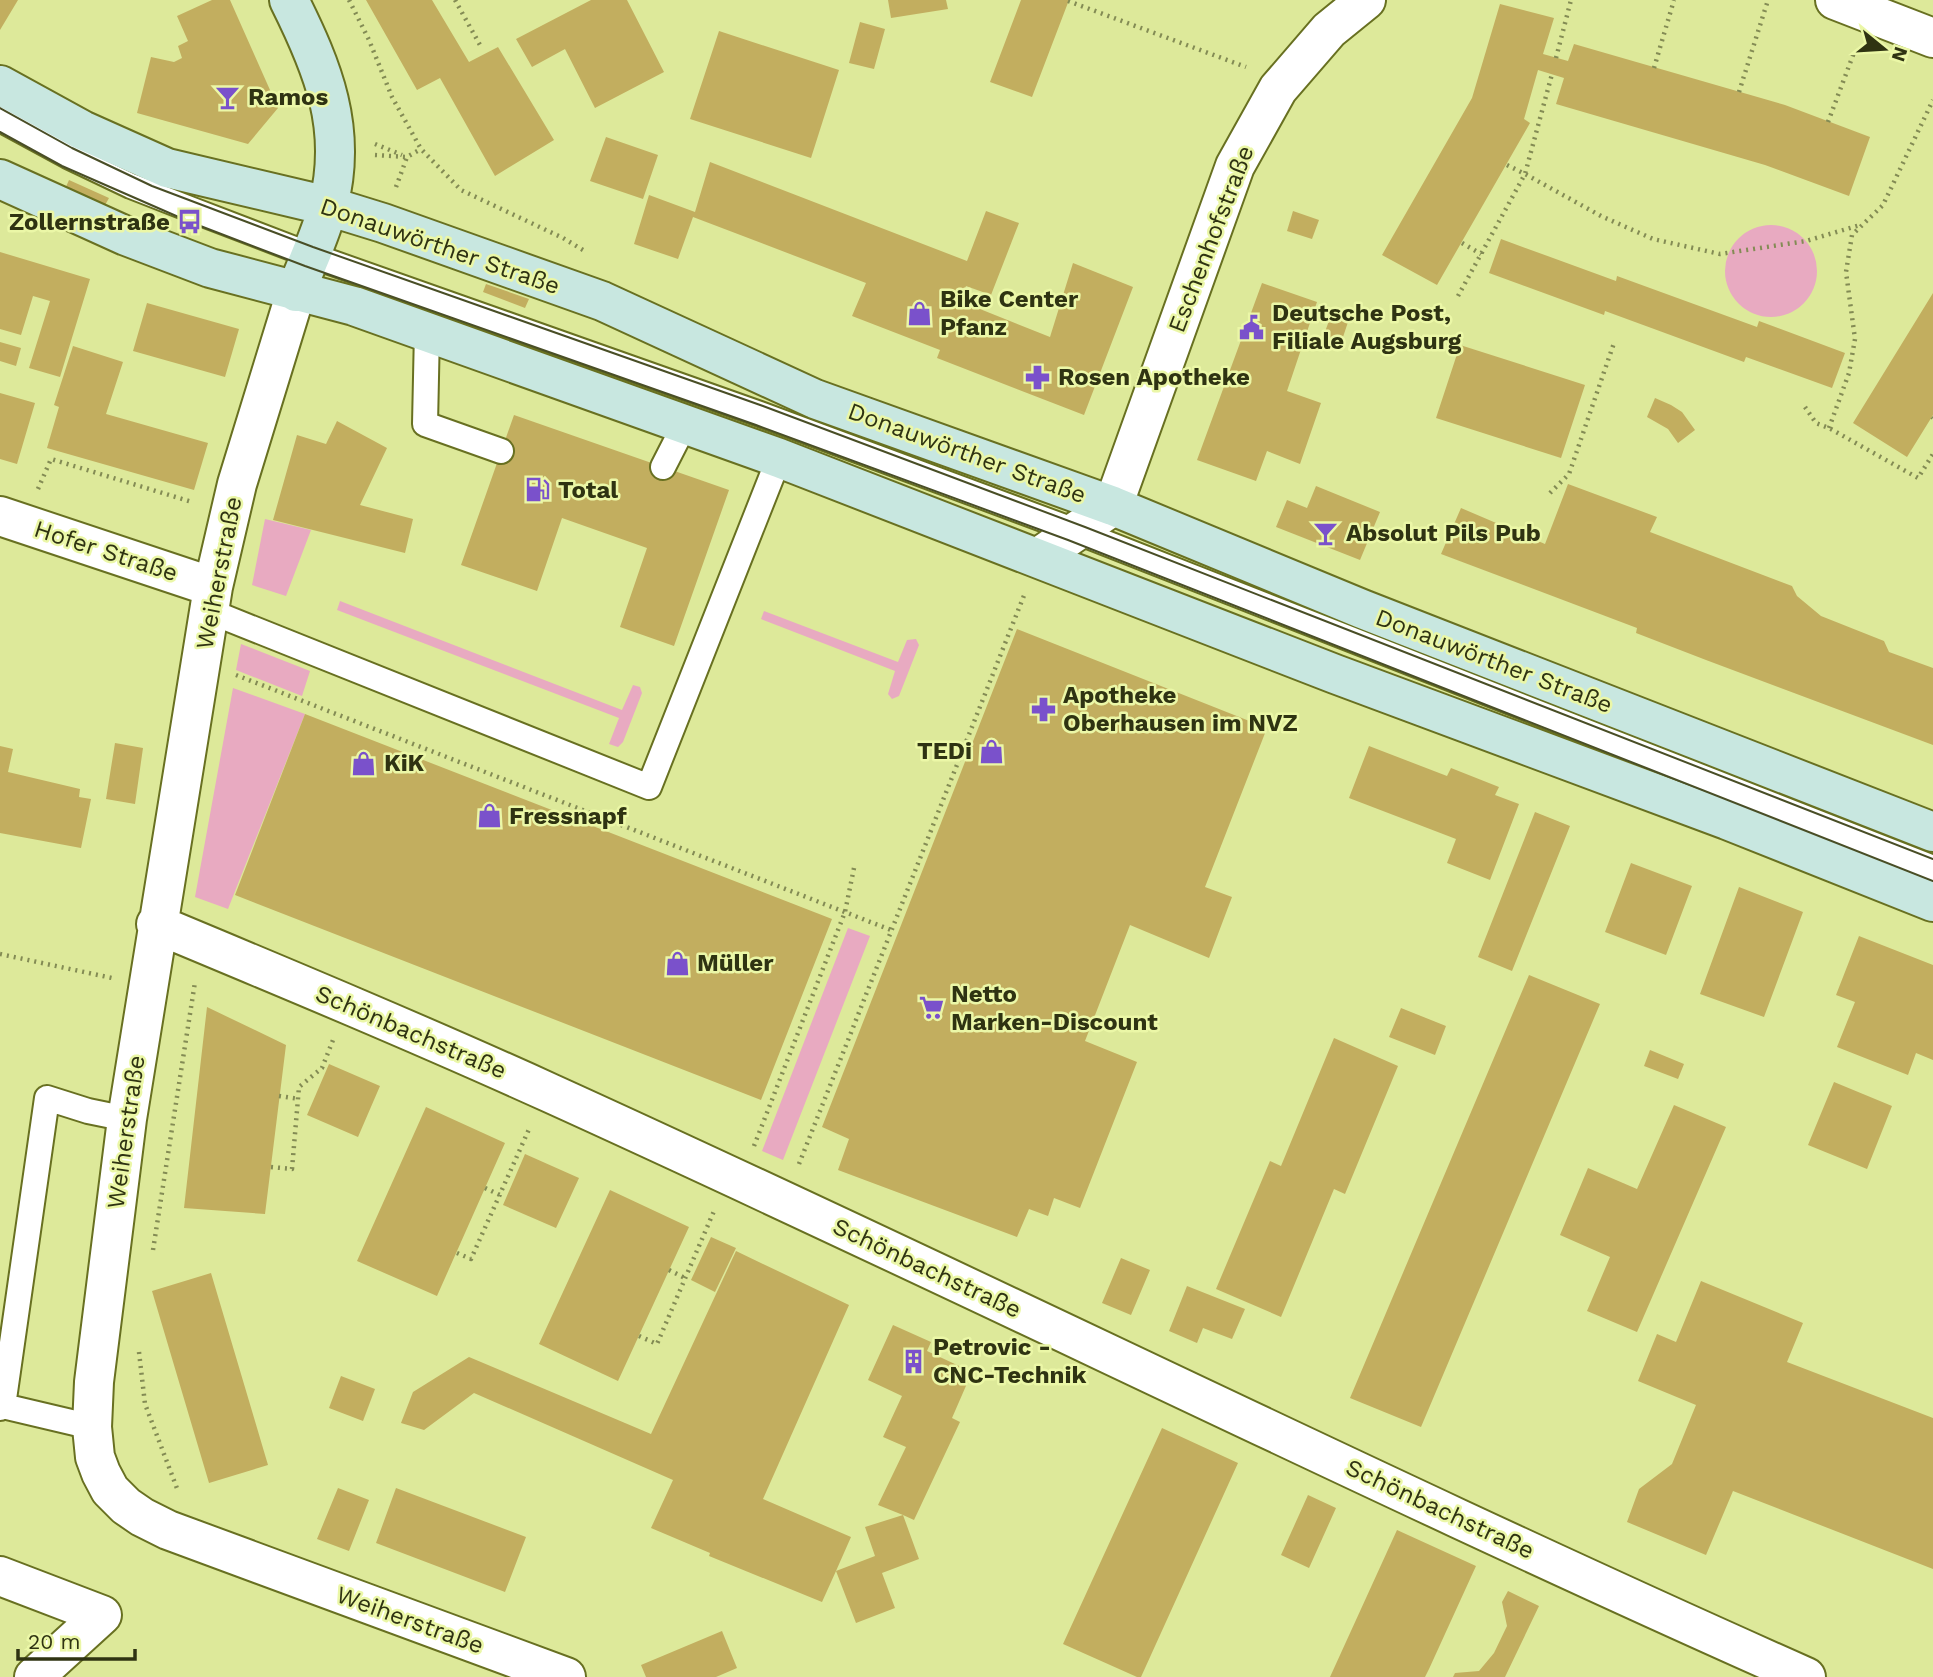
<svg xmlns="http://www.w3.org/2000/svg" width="1933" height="1677" viewBox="0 0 1933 1677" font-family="'Work Sans',sans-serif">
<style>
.green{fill:#e8aac1}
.building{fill:#c2ae5f}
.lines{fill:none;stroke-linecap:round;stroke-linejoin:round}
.lane-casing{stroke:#687021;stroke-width:28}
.street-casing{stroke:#687021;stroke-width:42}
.secondary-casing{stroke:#687021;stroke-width:42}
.path{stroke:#838b54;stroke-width:4.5;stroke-dasharray:2 5;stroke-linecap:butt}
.lane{stroke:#fff;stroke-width:24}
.street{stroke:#fff;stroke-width:38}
.secondary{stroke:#c8e7e0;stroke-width:38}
.tram{stroke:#494e26;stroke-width:2}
.labels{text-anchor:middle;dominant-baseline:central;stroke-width:5;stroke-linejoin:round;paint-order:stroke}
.poi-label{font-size:24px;font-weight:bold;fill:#2f3312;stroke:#ebf7a7;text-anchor:start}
.street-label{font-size:24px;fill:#2f3312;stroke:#ebf7a7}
</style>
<rect width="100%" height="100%" fill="#dde99a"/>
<path class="green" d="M1725 271a46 46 0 1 1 92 0a46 46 0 1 1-92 0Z
M265,519l46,11 -25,66 -34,-11z
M340,601l282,109 11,-25 7,2 2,6 -19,49 -5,5 -9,-3 10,-26 -282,-108z
M764,611l134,51 9,-22 9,-1 3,6 -20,51 -7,3 -4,-5 7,-23 -134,-52z
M241,644l69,27 -8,25 -66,-26z
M233,688l72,26 -77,195 -33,-12z
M848,928l22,8 -87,224 -21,-9z"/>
<path class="building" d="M0,0h18l-18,30z
M212,0h18l48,108 -30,36 -111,-31 14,-56 23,5 8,-4 -4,-12 10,-5 -11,-25z
M366,0h66l37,62 29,-15 56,93 -59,36 -55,-98 -23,12z
M591,0h36l37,72 -69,36 -30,-59 -33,18 -16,-28z
M888,0h58l2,9 -57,9z
M1021,0h48l-37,97 -42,-15z
M1500,4l54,14 -11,36 25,7 6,-17 211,61 85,32 -21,59 -84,-31 -209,-61 8,-26 -26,-8 -14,49 6,4 -93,162 -55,-30 90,-157z
M860,22l25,7 -11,40 -25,-6z
M719,31l120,39 -28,88 -121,-39z
M606,137l52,18 -15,44 -53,-18z
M710,162l257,99 19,-50 33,12 -28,72 -25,-9 -6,15 90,36 23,-74 60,24 -49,128 -147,-57 3,-8 -88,-34 14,-33 -173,-66 -15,42 -44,-15 15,-49 46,17z
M69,180l40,18 -5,9 -39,-18z
M1293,211l26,9 -7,19 -25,-8z
M1501,239l115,42 1,-5 140,51 2,-6 86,32 -13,35 -86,-31 -2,5 -139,-51 -1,4 -115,-42z
M0,252l90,27 -30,98 -31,-9 21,-67 -17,-5 -12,39 -21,-6z
M1262,283l55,19 -30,89 34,12 -21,61 -33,-13 -11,30 -59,-21z
M486,284l43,15 -4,9 -42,-16z
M1933,293v122l-26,42 -54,-34z
M147,303l92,26 -14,48 -92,-26z
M1334,307l17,6 -11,33 -18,-6z
M0,342l21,6 -5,18 -16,-5z
M1460,345l125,40 -24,73 -125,-40z
M73,346l50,16 -17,52 102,29 -14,47 -147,-42 12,-41 -5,-2z
M0,393l35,10 -18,61 -17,-5z
M1655,398l16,7 11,7 13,18 -17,13 -10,-14 -21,-12z
M514,415l215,75 -55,156 -54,-19 27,-79 -85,-30 -25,73 -76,-26z
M337,421l50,27 -27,57 53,14 -8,34 -132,-33 24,-85 29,9z
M1568,484l89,33 -7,15 142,54 5,10 24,20 63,25 5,11 44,16v77l-227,-85 -70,-27 1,-5 -196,-74 20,-46 84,36z
M1316,486l64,26 -20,48 -84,-33 11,-27 20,8z
M1017,629l250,99 -62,159 27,10 -23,61 -79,-33 -45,116 52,21 -57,146 -26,-10 -6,18 -19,-7 -12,28 -179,-67 11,-31 -27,-12z
M305,714l527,205 -71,181 -526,-205z
M115,743l28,5 -8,56 -29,-5z
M0,746l13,3 -5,23 72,17 -1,8 12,2 -10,49 -81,-15z
M1369,746l78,30 4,-8 48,19 -4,8 24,9 -29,76 -43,-17 9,-24 -107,-41z
M1535,812l35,14 -58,145 -34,-14z
M1631,863l61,23 -26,69 -61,-23z
M1739,887l64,25 -39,105 -64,-23z
M1859,936l74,29v95l-17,-7 -8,22 -71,-28 18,-45 -19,-7z
M1529,975l71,29 -179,423 -71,-29z
M207,1007l79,38 -21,169 -81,-6z
M1401,1008l45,18 -11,29 -46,-18z
M1334,1038l64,28 -53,128 -11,-5 -53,128 -65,-28 54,-128 11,5z
M1650,1050l34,14 -6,15 -34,-13z
M329,1064l51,22 -22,51 -51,-22z
M1834,1082l58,24 -25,63 -59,-24z
M1674,1105l52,22 -89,205 -50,-21 23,-54 -50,-22 28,-67 49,21z
M426,1107l79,36 -68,153 -80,-35z
M525,1154l54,24 -23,50 -53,-23z
M610,1190l79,37 -71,154 -79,-37z
M711,1237l25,11 -21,44 -24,-12z
M736,1251l113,54 -86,194 88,38 -15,34 39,-15 -10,-29 38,-12 -25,-10 28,-58 -23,-10 19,-41 -34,-16 25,-55 38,17 -4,9 45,21 -20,46 8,4 -46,98 -11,-5 16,44 -37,14 13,35 -39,15 -20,-52 -14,31 -113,-46 1,-3 -59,-25 22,-48 -199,-87 -50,37 -23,-7 12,-31 56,-35 182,77z
M1121,1258l29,12 -19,45 -29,-12z
M211,1273l57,192 -59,18 -57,-192z
M1701,1281l102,42 -16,39 146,56v151l-200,-78 -27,64 -79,-33 12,-33 33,-25 24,-59 -58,-24 19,-47 19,8z
M1187,1286l58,23 -13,30 -29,-11 -6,15 -28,-12z
M341,1376l34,13 -12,32 -34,-13z
M1162,1428l76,35 -97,214h-4l-74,-33z
M338,1488l31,12 -20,51 -32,-12z
M396,1488l130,49 -21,55 -129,-49z
M1308,1495l28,13 -27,60 -28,-13z
M1397,1530l79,36 -47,103 -4,8h-95z
M1508,1591l31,15 -34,71h-52l2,-4 24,-2 15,-18 13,-27 -5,-24z
M722,1631l15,37 -21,9h-70l-5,-12z"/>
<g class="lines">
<defs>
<path id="lane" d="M0,119l68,37 63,30 64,25 115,44 450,159 318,118 855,336
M427,331l-2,93 76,27
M663,467l22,-43
M209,611l440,176 130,-329
M3,1406l44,-308 41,13 39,8
M0,1408l3,-2 89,21"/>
<path id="street" d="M1835,0l98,38
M296,292l-59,192 -24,103 -86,532 -33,263 -2,45 3,30 6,16 9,17 16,16 16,11 26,13 398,147
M0,516l213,71
M1039,557l74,-51 122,-340 43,-77 51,-59 37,-30
M156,924c132,55 264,110 394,169 421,191 834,397 1256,584
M0,1576l102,39 -68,62"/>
<path id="secondary" d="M289,0c34,68 59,129 39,206 -7,29 -22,58 -32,86
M0,85l82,45 85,38 161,38 55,17 219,78 213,98 298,107 249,103 571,223
M0,179l126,57 84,32 144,38 425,152 556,216 392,146 206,82"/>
</defs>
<use href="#lane" class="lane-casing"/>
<use href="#street" class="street-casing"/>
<use href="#secondary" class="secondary-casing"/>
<path class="path" d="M349,0l20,40 23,57 29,52 40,41 102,48 20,12
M455,0l25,45
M1068,1l178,66
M1556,58l15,-58
M1654,68l20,-68
M1739,92l29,-92
M1828,122l27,-72
M375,144l27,11
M375,155l32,2 14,-8
M1507,165l18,9 27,-100
M396,187l11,-30
M1462,243l19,11
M1458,296l67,-122 76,42 52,23 67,15 86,-13 54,-16
M1805,407l11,16 13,5 89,50 15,-24
M1932,417l1,1
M1829,428l20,-55 6,-34 -9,-67 6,-37 31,-30 50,-105
M38,489l13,-30 141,43
M1550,493l19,-19 45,-131
M236,675l655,255
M0,954l112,24
M279,1096l20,3
M754,1146l91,-234 9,-44
M799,1164l226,-571
M271,1167l21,2 7,-82 23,-19 11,-28
M485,1188l15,7
M153,1250l42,-268
M457,1253l14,6 59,-132
M669,1270l16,8
M639,1336l18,8 57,-133
M139,1352l6,52 33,87"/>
<use href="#lane" class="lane"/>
<use href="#street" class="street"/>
<use href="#secondary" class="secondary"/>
<path class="tram" d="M0,108l72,40 80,38 161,61 450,159 322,121 848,332
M0,132l62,34 128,56 115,44 451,159 312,115 865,341"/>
</g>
<defs>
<symbol id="bar-bare" viewBox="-9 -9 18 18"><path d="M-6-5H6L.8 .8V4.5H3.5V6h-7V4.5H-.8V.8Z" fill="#7a51cb" stroke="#ebf7a7" stroke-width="2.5" paint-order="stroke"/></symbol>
<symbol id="bus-bare" viewBox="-9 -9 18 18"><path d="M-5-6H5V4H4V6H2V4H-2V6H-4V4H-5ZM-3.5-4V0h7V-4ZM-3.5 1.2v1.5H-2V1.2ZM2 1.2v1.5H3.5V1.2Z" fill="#7a51cb" stroke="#ebf7a7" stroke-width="2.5" paint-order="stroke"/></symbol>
<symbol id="shop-bare" viewBox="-9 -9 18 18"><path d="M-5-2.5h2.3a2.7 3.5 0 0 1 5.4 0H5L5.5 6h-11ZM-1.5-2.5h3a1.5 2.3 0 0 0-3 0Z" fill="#7a51cb" stroke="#ebf7a7" stroke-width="2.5" paint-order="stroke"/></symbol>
<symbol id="civic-bare" viewBox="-9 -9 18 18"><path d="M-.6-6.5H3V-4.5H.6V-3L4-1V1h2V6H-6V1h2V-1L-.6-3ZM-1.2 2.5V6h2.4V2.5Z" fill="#7a51cb" stroke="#ebf7a7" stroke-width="2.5" paint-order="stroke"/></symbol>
<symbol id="pharmacy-bare" viewBox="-9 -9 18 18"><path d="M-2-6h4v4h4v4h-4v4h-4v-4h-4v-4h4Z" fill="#7a51cb" stroke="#ebf7a7" stroke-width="2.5" paint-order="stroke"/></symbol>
<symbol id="fuel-bare" viewBox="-9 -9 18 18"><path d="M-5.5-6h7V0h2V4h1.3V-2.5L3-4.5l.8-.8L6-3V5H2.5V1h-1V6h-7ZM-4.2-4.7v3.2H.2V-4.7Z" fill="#7a51cb" stroke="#ebf7a7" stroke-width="2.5" paint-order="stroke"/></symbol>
<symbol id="supermarket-bare" viewBox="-9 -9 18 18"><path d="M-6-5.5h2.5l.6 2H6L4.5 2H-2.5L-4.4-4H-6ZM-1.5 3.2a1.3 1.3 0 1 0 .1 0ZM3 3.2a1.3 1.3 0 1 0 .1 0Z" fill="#7a51cb" stroke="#ebf7a7" stroke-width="2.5" paint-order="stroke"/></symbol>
<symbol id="building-bare" viewBox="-9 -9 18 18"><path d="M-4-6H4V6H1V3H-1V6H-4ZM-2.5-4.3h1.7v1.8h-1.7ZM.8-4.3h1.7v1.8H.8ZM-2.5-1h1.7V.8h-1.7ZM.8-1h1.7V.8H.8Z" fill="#7a51cb" stroke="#ebf7a7" stroke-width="2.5" paint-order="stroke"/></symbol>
</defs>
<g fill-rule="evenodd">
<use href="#bar-bare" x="210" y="80" width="35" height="35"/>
<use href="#bus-bare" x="172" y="204" width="35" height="35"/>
<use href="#shop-bare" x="902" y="296" width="35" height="35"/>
<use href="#civic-bare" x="1234" y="310" width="35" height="35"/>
<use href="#pharmacy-bare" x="1020" y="360" width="35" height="35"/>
<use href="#fuel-bare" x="520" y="472" width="35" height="35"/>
<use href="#bar-bare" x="1308" y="516" width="35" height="35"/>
<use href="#pharmacy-bare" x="1026" y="692" width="35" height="35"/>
<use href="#shop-bare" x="974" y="734" width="35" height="35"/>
<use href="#shop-bare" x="346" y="746" width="35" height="35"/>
<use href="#shop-bare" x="472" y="798" width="35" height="35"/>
<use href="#shop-bare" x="660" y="946" width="35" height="35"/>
<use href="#supermarket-bare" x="914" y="990" width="35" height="35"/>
<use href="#building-bare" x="896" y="1344" width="35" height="35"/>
</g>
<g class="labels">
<g class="poi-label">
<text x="248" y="97">Ramos</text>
<text x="170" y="222" text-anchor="end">Zollernstraße</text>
<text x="940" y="299">Bike Center<tspan x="940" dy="28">Pfanz</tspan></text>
<text x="1272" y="313">Deutsche Post,<tspan x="1272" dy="28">Filiale Augsburg</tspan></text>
<text x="1058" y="377">Rosen Apotheke</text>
<text x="558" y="490">Total</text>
<text x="1346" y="533">Absolut Pils Pub</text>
<text x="1063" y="695">Apotheke<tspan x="1063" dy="28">Oberhausen im NVZ</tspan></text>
<text x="972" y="751" text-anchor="end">TEDi</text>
<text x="384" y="763">KiK</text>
<text x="509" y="816">Fressnapf</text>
<text x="697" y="963">Müller</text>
<text x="951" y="994">Netto<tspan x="951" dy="28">Marken-Discount</tspan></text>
<text x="933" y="1347">Petrovic -<tspan x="933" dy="28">CNC-Technik</tspan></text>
</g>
<g class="street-label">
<text transform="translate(1211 239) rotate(-69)">Eschenhofstraße</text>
<text transform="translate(440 246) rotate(19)">Donauwörther Straße</text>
<text transform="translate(967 453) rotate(20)">Donauwörther Straße</text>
<text transform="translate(106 551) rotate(18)">Hofer Straße</text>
<text transform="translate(219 573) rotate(-79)">Weiherstraße</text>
<text transform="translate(1494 661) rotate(21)">Donauwörther Straße</text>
<text transform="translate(411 1032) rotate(23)">Schönbachstraße</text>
<text transform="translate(126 1132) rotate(-82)">Weiherstraße</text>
<text transform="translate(927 1268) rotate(25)">Schönbachstraße</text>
<text transform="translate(1440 1509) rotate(25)">Schönbachstraße</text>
<text transform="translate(410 1620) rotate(20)">Weiherstraße</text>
</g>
</g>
<g transform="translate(1884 49) rotate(108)" stroke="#ebf7a7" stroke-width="5" paint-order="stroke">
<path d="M0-5L12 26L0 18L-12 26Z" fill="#2f3312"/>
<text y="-10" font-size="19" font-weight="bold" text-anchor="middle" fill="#2f3312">N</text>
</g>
<path d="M18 1649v10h117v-10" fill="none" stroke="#2f3312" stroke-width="3.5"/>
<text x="28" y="1649" font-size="21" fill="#2f3312" stroke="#ebf7a7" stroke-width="5" paint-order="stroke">20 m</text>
</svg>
